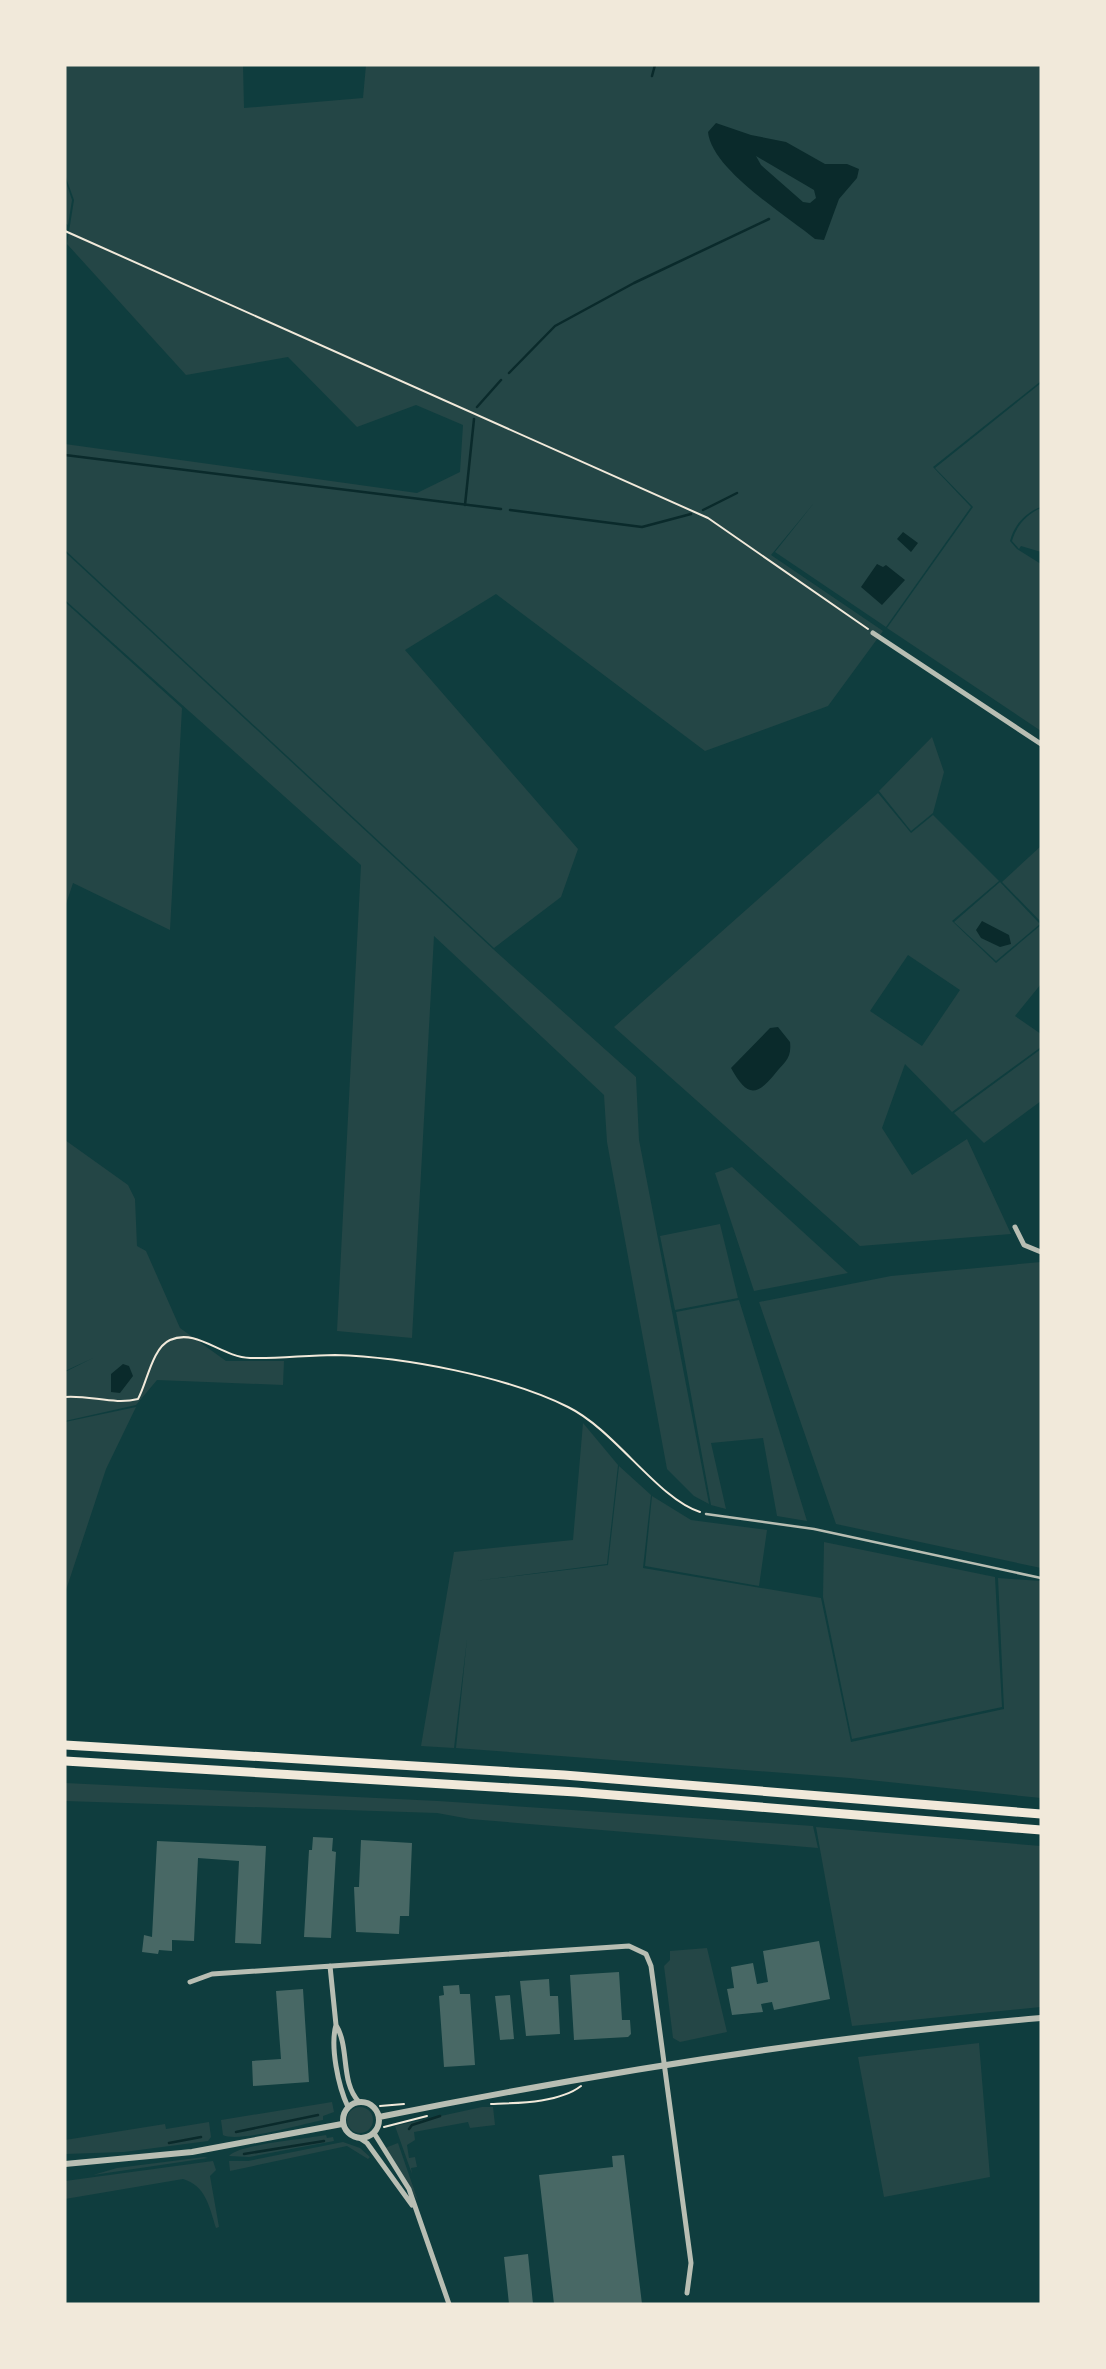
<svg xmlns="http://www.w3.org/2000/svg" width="1106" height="2369" viewBox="0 0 1106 2369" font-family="Helvetica,sans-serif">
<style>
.green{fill:#244646;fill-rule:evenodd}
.water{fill:#0a2a2b;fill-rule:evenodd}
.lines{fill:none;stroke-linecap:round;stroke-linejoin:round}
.stream{stroke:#0a2a2b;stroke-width:2.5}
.building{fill:#486865}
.path{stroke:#f1e9da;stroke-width:2}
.service{stroke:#b8beb3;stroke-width:2.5}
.minor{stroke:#b8beb3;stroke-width:5}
.tertiary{stroke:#b8beb3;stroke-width:6}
.motorway{stroke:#f1e9da;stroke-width:9}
</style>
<rect width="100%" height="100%" fill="#0f3d3e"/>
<path class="green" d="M65,65h178l1,43 119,-10 3,-33h675v316l-108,86 38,40 -85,120 -111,-75 39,-49 -43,52 112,76 -55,75 -123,45 -209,-157 -91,56 173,199 -17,48 -67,51 -429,-398v-106l352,49 43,-21 3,-47 -47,-20 -59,22 -69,-70 -102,18 -119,-131 7,-44 -9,-25z
M65,179l7,21 -4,25 -3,-2z
M1041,383v124c-15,5 -27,18 -31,34l7,8 24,15v167l-154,-103 86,-121 -38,-39z
M1041,508v44l-20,-6 -2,3 -7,-8c4,-15 15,-27 29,-33z
M65,552l428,397 143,128 3,63 70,364 -15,-8 -27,-27 -60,-327 -3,-47 -170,-159 -22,402 -75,-7 24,-466 -296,-265z
M65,602l117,106 -12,222 -97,-47 -8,24z
M932,737l12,35 -11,41 -22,18 -32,-40z
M878,793l33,40 22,-18 66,66 -47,40 44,42 45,-38v59l-26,32 26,18v13l-89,65 -47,-48 -23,64 30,47 55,-36 44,95 -151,12 -246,-219zM908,955l52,35 -38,56 -52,-35z
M1041,846v76l-39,-40z
M1000,882l40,42 -44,37 -42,-39z
M1041,1049v52l-57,42 -30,-30z
M65,1140l63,45 7,14 2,47 9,5 34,77 46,33h58l-1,24 -126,-5 -21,25 -71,16v-49l28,-14 -28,13z
M732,1167l116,106 -94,18 -39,-118z
M720,1224l18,74 -63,12 -15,-74z
M1041,1262v306l-205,-44 -77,-222 132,-26z
M739,1300l68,221 -30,-5 -14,-78 -52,5 15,66 -15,-4 -35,-193z
M136,1407l-30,62 -41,124v-171z
M583,1423l35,42 -11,99 -133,17 134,-16 11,-99 32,29 -8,73 178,30 30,144 153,-33 -6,-131 43,3v217l-191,-20 -394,-30 11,-109 -13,109 -33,-2 33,-194 119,-12z
M652,1496l39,24 76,10 -8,56 -114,-20z
M824,1542l171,35 7,130 -150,32 -29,-142z
M65,1783l373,18 375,25 5,22 -348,-29 -33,-6 -372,-12z
M816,1827l225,19v161l-189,19z
M707,1948l20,84 -47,10 -7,-4 -9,-72 6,-6v-9z
M979,2043l11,134 -106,20 -26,-140z
M332,2102l2,10 -11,4v4c-21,4 -85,23 -100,15l-2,-15z
M347 2120a13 13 0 1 1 26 0a13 13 0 1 1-26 0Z
M482,2107h11l2,18 -25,3 -2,-6 -54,10 1,8 -8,5 2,13 6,-1 2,10 -6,1 1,6 -17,-48z
M209,2122l2,15 -3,4 -84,11 -59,2v-14l100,-16 1,5z
M326,2135l1,3 6,-1 1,4 -85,16 -20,-1c10,-12 77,-17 97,-21z
M343,2142l17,6 10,9 -2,2 -21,-13 -117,25 -1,-10h19z
M398,2143l20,58 -33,-53z
M204,2157l4,1 -115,17 24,-7z
M213,2161l3,9 -6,6 9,51 -3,1c-7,-22 -10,-42 -33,-49l-118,20v-18z"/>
<path class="water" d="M716,123l35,12 35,7 39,22h22l12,5 -2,9 -18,21 -15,41 -9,-1c-29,-24 -103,-69 -107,-107zM756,156l58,34 2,8 -6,5 -7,-1 -42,-37z
M903,532l15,11 -7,9 -14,-13z
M877,564l6,3 3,-2 19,15 -23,25 -21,-18z
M982,921l27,14 2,9 -11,3 -19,-9 -5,-8z
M778,1027l12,15c2,17 -6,20 -16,33 -19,23 -28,20 -43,-7l39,-40z
M123,1364l6,2 4,10 -13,17 -9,-1v-18z"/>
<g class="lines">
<path class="stream" d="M652,76l3,-11
M509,373l46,-47 79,-43 135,-64
M477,407l24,-27
M65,455l436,54
M465,505l9,-86
M510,510l132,17 49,-13
M703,510l34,-17
M409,2129l3,-4 28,-9
M236,2132l82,-17
M169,2143l32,-6
M244,2154l80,-13"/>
</g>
<path class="building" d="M313,1837l20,1 -1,13 4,1 -5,86 -27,-1 5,-87h3z
M361,1840l51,3 -3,73h-9l-1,18 -43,-2 -2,-45h5z
M157,1841l109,5 -5,98 -26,-1 4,-82 -41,-3 -4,83 -22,-1v11l-13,-1 -1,4 -16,-2 2,-17 8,2z
M819,1941l11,58 -56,11 -2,-8 -11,2 2,8 -31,3 -5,-26 7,-1 -3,-21 22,-4 4,21 11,-2 -5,-31z
M619,1972l3,48h8l1,14 -3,3 -54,3 -4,-65z
M549,1979l1,17h8l2,38 -34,2 -6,-55z
M459,1985l1,9h10l5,71 -31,2 -5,-71 5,-1 -1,-9z
M303,1989l6,93 -56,4 -1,-25 29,-2 -5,-68z
M510,1995l4,44 -14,1 -5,-44z
M624,2155l18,149h-88l-15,-129 74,-8 -1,-11z
M528,2254l5,50h-24l-5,-47z"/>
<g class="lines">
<path class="path" d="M65,231l643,287 160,111
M65,1397c25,-2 49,8 73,2 9,-16 14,-51 32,-59 27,-12 51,17 80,18 28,1 57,-3 85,-3 69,2 171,21 233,52 47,23 90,92 132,105
M491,2104c26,-1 68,-1 90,-18
M380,2106l24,-2
M384,2127l43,-11"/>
<path class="service" d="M706,1514l108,15 227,49"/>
<path class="minor" d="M873,633l168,111
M1015,1227l9,18 17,7
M330,1966l6,59c-6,21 2,61 12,82
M190,1982l22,-8 417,-28 17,8 5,12 40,297 -4,30
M336,2025c14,23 4,57 23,77
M374,2133l35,56 40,115
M361,2139l6,4 45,62"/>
<path class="tertiary" d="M343 2120a18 18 0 1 1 36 0a18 18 0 1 1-36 0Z
M379,2117c219,-44 440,-80 662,-99
M65,2164l127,-12 150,-28"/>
<path class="motorway" d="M65,1745l499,30 477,39
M65,1761l511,31 465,38"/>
</g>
<rect width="1106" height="2369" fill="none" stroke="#f1e9da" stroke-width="133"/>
</svg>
